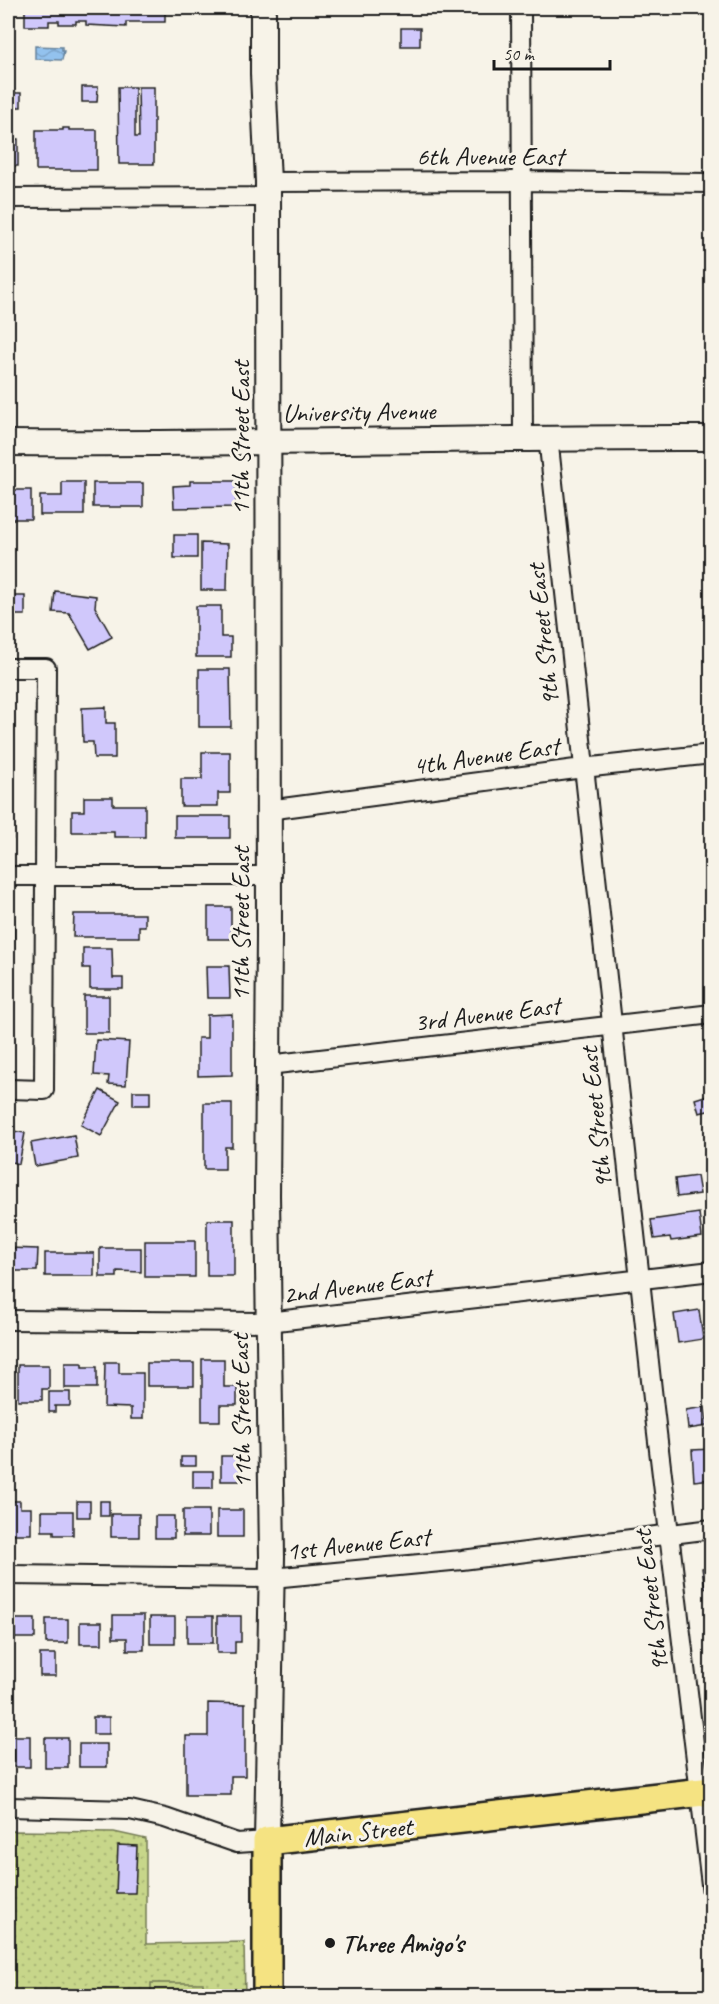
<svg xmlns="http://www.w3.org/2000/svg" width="719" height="2004" viewBox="0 0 719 2004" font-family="Caveat,sans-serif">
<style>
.green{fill:url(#green-dots);stroke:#727953;stroke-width:1.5}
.pitch{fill:#c7d68a;stroke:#727953;stroke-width:1.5}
.water{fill:url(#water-waves);stroke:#63809a;stroke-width:1.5}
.building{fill:#d0c8fb;stroke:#1c1c1c;stroke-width:1.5}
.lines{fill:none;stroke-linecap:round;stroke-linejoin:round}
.street-casing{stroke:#1c1c1c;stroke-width:22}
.secondary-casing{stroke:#1c1c1c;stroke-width:28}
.primary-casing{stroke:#1c1c1c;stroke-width:32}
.street{stroke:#f7f3e8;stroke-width:18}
.secondary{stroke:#f7f3e8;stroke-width:24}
.primary{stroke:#f5e382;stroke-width:27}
.poi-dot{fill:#1c1c1c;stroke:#f7f3e8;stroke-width:2}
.labels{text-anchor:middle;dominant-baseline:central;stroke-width:6;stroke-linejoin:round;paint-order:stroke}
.street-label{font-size:26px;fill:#1c1c1c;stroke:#f7f3e8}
.poi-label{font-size:26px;font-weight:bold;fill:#1c1c1c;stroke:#f7f3e8;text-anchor:start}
</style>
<defs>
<pattern id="green-dots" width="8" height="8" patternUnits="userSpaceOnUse" patternTransform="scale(1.5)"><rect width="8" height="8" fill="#c7d68a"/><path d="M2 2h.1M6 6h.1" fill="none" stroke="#aab776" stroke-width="1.8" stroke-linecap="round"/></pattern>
<pattern id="water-waves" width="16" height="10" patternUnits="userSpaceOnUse" patternTransform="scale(1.5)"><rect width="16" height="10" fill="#93c2ee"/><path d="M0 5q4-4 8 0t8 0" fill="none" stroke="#7ea6cc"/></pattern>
</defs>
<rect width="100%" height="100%" fill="#f7f3e8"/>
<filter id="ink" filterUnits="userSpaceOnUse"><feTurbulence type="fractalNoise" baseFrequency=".0167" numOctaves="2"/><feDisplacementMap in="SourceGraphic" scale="12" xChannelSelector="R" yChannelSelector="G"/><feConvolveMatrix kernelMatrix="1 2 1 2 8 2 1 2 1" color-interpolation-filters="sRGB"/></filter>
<g filter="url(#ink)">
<path class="green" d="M8,1831l106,1 32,7v105l98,-2 1,54h-237z"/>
<path class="pitch" d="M151,1983h52v13h-52z"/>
<path class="water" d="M35,46l27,1v4h2l-2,9 -27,-1z"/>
<path class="building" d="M25,8h140v14h-39v5l-40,-2v-4h-10v3h-17v-3h-10v5h-24z
M401,28h19v18h-19z
M82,87h16l-1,15h-15z
M118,87h17v50h4l-1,-50h16v77h-35z
M8,93h13v14h-13z
M63,128h6v2h28v40h-61v-40h27z
M8,139h10v27h-10z
M190,481h46v26l-62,1 -1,-22 17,-1z
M62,482h22v33h-44v-19h22z
M93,483h50v24h-50z
M8,490h23v29h-23z
M174,535h23v23h-23z
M201,543l27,1 -1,46h-26z
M55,591l41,5 -1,11 17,30 -22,12 -21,-36 -16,-1z
M8,596h17v19h-17z
M196,606h25v31h10v20h-35z
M199,669h31l1,58h-32z
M106,707v16h9v35h-21l-1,-16h-10l-1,-34z
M8,709h3v24h-3z
M202,752h28v41h-12v13h-37v-27h21z
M84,797h29v8h32v32h-31v-5h-42v-21h12z
M8,807h3l1,32h-4z
M175,816h55v22h-55z
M208,907h23v32h-23z
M74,914h71v12h-6v11h-66z
M8,919h6v35h-6z
M83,948h29l1,30h10v11h-33v-21h-7z
M206,966h23l1,32h-23z
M84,996h25v37h-25z
M232,1014v61l-34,1v-38h9v-23z
M96,1040l33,2 -3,43 -18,-1 1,-8 -15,-1z
M712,1070v25h-2l-2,-24z
M100,1090l20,11 -19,35 -20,-11z
M133,1091h17v14h-17z
M708,1095l4,15 -13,3 -4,-14z
M204,1103h28v44h-7v22h-21z
M8,1130l17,3 -6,31 -11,-3z
M74,1135l4,23 -43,8 -4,-23z
M697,1176l3,18 -23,3 -2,-18z
M699,1213l3,24 -31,4 -1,-4 -16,2 -3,-19z
M207,1220h27v56h-27z
M145,1241h50v36h-50z
M8,1248l30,1 -1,22h-23v3h-6z
M100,1248h41v24l-24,-1v6h-17z
M45,1253h49v23h-49z
M699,1310l4,29 -25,4 -4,-29z
M708,1310h4v36z
M202,1359h22v28h13v18h-17v16h-18z
M105,1362h14v11h24v46h-12v-11l-27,-1z
M65,1363h17v4h15v21h-32z
M147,1363h47v23h-47z
M18,1365h31v24h-7v11h-24z
M49,1392h21v14h-15v6h-6z
M705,1407l2,19 -19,3 -2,-19z
M712,1449v30l-18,2 -2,-31z
M221,1456h19v25h-19z
M181,1457h15v9h-15z
M193,1471h20v17h-20z
M8,1501h12v7h11v26h-23z
M77,1501h13v16h-13z
M100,1501h9v15h-9z
M183,1510h26v26h-26z
M217,1510h26v27h-26z
M42,1511h31v24h-19v-4h-12z
M111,1514h28v23h-28z
M155,1516h19v22h-19z
M712,1566v22h-7l-3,-20z
M113,1615h31v35h-17v-12h-14z
M187,1616h26v27h-26z
M217,1616h24v26h-6v11h-18z
M150,1617h25v27h-25z
M15,1619h20v19h-20z
M46,1619h22v24h-22z
M80,1622h22v22h-22z
M40,1654h16v22h-16z
M208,1703l37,1v72h-14v19h-45v-59h22z
M93,1717h16v17h-16z
M8,1736h22v31h-16v-18h-6z
M45,1738h23v30h-23z
M79,1744h28v23h-28z
M118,1845l19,1 -2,47h-19z"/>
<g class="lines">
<defs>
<path id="street" d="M521,8l2,430
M268,182l254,-1 190,2
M8,198l260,-1
M548,437l106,971 58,485
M8,668h38l-2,422 -36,-1
M268,810l315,-42 129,-14
M8,876h260
M268,1065l444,-51
M8,1320l260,2 444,-51
M8,1575l264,3 190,-18 250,-31
M8,1807l122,3 35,8 72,25 30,-2"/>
<path id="secondary" d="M263,8v66l5,108 1,754 -2,259 5,362 -5,284
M8,443c234,2 469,-6 704,-5"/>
<path id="primary" d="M267,1996v-155l445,-50"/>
</defs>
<use href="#street" class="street-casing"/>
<use href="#secondary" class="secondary-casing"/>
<use href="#primary" class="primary-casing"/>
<use href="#street" class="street"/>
<use href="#secondary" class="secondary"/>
<use href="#primary" class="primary"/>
</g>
</g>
<circle class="poi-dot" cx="330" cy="1943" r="6"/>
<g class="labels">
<g class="street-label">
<text x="490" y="156">6th Avenue East</text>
<text transform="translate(359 412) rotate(-1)">University Avenue</text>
<text transform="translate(240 438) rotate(-90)">11th Street East</text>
<text transform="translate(543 635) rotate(-96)">9th Street East</text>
<text transform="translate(486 756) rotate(-8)">4th Avenue East</text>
<text transform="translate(240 924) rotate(-90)">11th Street East</text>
<text transform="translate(487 1014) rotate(-7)">3rd Avenue East</text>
<text transform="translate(596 1118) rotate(-96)">9th Street East</text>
<text transform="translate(357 1286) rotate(-7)">2nd Avenue East</text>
<text transform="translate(241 1411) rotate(-91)">11th Street East</text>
<text transform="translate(358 1544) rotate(-6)">1st Avenue East</text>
<text transform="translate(651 1601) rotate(-97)">9th Street East</text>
<text transform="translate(358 1832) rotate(-6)">Main Street</text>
</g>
<g class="poi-label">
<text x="342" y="1943">Three Amigo's</text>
</g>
</g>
<rect width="719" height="2004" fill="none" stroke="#f7f3e8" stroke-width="30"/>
<rect x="15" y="15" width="689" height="1974" fill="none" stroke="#1c1c1c" stroke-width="2" filter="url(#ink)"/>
<path d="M494 60v9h116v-9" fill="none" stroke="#1c1c1c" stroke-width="3"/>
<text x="503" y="60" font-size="18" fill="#1c1c1c" stroke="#f7f3e8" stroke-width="4.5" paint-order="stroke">50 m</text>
</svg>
